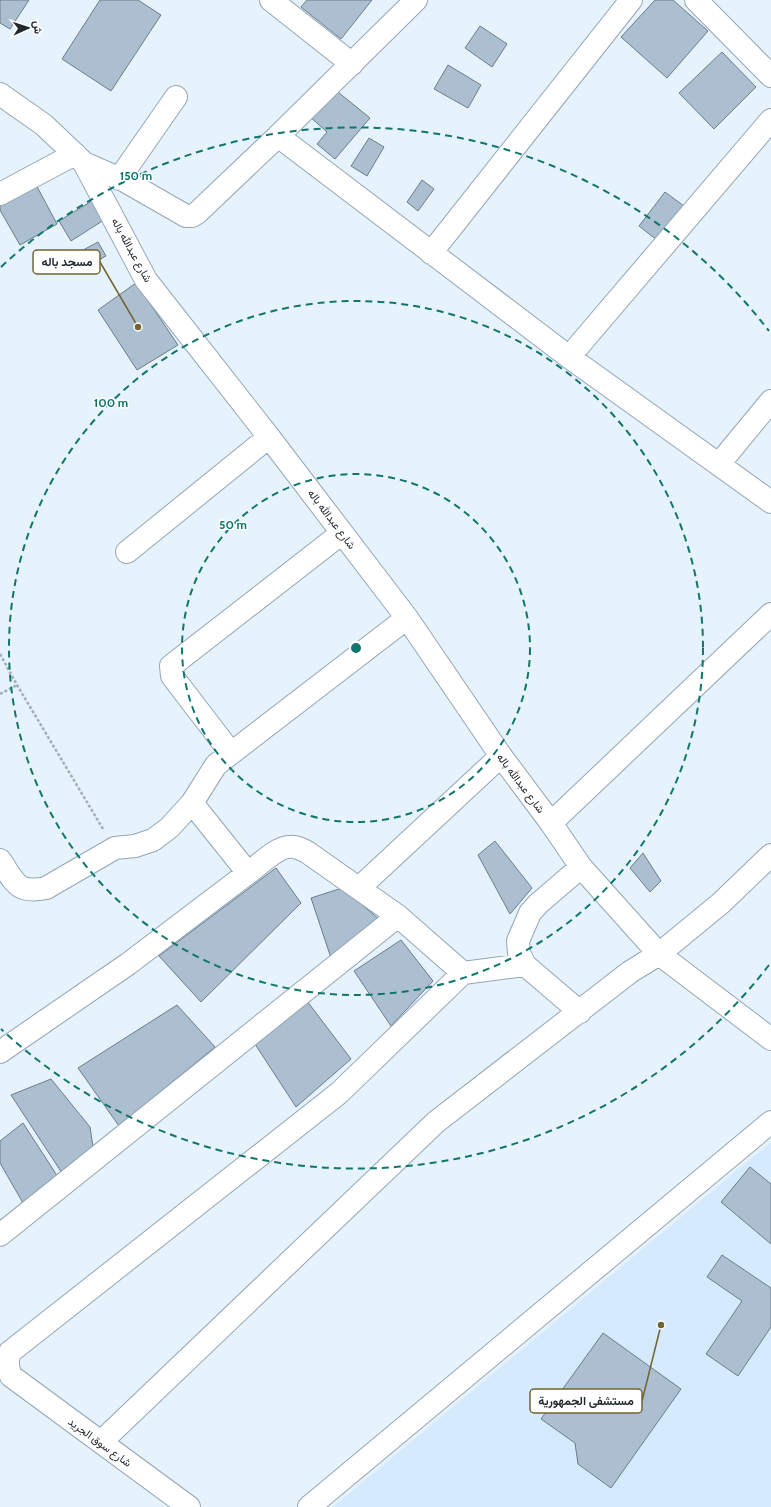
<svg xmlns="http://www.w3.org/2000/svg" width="771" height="1507" viewBox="0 0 771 1507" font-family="Cabin,Vazirmatn,sans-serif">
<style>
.built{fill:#d5eafc}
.building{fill:#acbfd0;stroke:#6a7d8c}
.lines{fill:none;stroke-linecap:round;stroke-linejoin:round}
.minor-casing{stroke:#93a6b6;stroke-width:24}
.path{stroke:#a4aeb7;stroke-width:2.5;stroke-dasharray:3 2;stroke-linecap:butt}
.minor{stroke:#fff;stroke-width:22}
.ring{fill:none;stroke:#0f766e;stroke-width:2;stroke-dasharray:7 5}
.labels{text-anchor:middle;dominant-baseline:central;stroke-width:3;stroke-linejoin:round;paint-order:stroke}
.street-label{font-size:11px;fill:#21282e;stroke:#fff}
.centre{fill:#0f766e;stroke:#fff;stroke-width:2}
.ring-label{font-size:12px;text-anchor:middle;font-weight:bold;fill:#0f766e;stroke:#fff;stroke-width:3;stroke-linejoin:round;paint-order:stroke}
.leader{fill:none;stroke:#726532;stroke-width:1.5}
.callout-dot{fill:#726532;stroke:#fff;stroke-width:1.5}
.callout{fill:#fff;stroke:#726532;stroke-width:1.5}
.callout-label{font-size:12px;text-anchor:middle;font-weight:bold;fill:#21282e}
</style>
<rect width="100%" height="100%" fill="#e6f2fc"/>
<path class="built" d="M771,1142v365h-438z"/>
<path class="building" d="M0,0h29l-19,29 -10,-6z
M100,0h38l23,15 -50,76 -49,-32z
M307,0h65l-31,39 -40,-32z
M655,0h18l35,31 -41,47 -46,-41z
M480,26l27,18 -15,23 -27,-19z
M722,52l34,35 -42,42 -35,-36z
M448,65l33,20 -13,23 -34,-19z
M333,88l37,30 -35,41 -18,-15 10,-12 -18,-16z
M369,138l15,9 -17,29 -16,-10z
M422,180l12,9 -16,22 -11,-9z
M34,181l23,43 -37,21 -20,-35v-10z
M665,192l23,17 -26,35 -23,-18z
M95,199l12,19 -36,23 -12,-20z
M98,242l8,14 -27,15 -7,-15z
M136,283l42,62 -41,25 -39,-60z
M495,841l37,47 -22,26 -32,-59z
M643,853l18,28 -11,11 -20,-24z
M276,868l25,35 -100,99 -42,-46z
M342,888l37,31 -48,39 -20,-60z
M401,940l32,41 -42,45 -37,-55z
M307,1001l44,58 -55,48 -43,-66z
M177,1005l38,42 -96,79 -41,-58z
M51,1079l39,48 3,20 -31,26 -51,-78z
M23,1123l35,54 -35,26 -23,-40v-22z
M750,1167l21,17v60l-50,-42z
M722,1255l49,33v39l-33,49 -32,-22 36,-53 -35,-24z
M603,1333l78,56 -70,99 -33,-24 -3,-21 -34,-24z"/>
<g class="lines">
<defs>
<path id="minor" d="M271,0l81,64
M696,0l75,76
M0,94l44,31 40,38 62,117 123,157 138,181 94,138 50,67 30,44 78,87 62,-51 50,-48
M278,136l291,221 202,145
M84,163l41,18 61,35h6l5,-3 81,-77 138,-136
M119,179l57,-82
M0,194l75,-40
M431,253l200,-253
M569,357l202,-237
M719,464l52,-63
M127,552l142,-115
M231,753l-59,-77 -1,-10 171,-133
M192,803l56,70c10,-7 29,-26 41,-26 6,-1 12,2 18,5l91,64 65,57
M551,823l220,-209
M0,860c15,22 16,34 46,28l69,-40 20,-2 18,-6 16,-12 23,-25 24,-38 9,-7 182,-140
M359,888l142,-132
M580,1012l-55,-47 -6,-12 -1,-12 12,-28 8,-9 43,-37
M0,1052l128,-88 120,-91
M0,1235l398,-319
M101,1442l335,-320 194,-150 29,-18 112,85
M189,1507l-178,-131c-4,-9 -4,-15 -1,-24l329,-259 124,-120 62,-8
M309,1507l462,-385"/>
</defs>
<use href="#minor" class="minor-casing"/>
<path class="path" d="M0,654l17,31 86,144
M0,694l17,-9"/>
<use href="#minor" class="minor"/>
</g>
<g class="ring">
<circle cx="356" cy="648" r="174"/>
<circle cx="356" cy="648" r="347"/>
<path d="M769 965A521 521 0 0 1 1 1029M1 267A521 521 0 0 1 769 331"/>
</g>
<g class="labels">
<g class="street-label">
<text transform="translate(132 250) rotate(61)">شارع عبدالله باله</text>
<text transform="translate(332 519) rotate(53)">شارع عبدالله باله</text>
<text transform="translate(521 783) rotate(53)">شارع عبدالله باله</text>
<text transform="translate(100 1442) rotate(36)">شارع سوق الجريد</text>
</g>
</g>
<circle cx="356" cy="648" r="6" class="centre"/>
<g class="ring-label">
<text x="136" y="180">150 m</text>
<text x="111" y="407">100 m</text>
<text x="233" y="529">50 m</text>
</g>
<path class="leader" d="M138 327L100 262M661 1325L642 1401"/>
<g class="callout-dot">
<circle cx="138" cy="327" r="4"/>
<circle cx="661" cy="1325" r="4"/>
</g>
<g class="callout">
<rect x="33" y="250" width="67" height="24" rx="4"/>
<rect x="530" y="1389" width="112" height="24" rx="4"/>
</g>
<g class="callout-label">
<text x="67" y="266">مسجد باله</text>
<text x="586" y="1405">مستشفى الجمهورية</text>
</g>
<g transform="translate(28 28) rotate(87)" stroke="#ffffff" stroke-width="3" paint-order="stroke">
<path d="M0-3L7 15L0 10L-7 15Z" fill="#21282e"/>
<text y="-6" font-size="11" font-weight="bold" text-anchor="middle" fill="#21282e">ش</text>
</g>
</svg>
